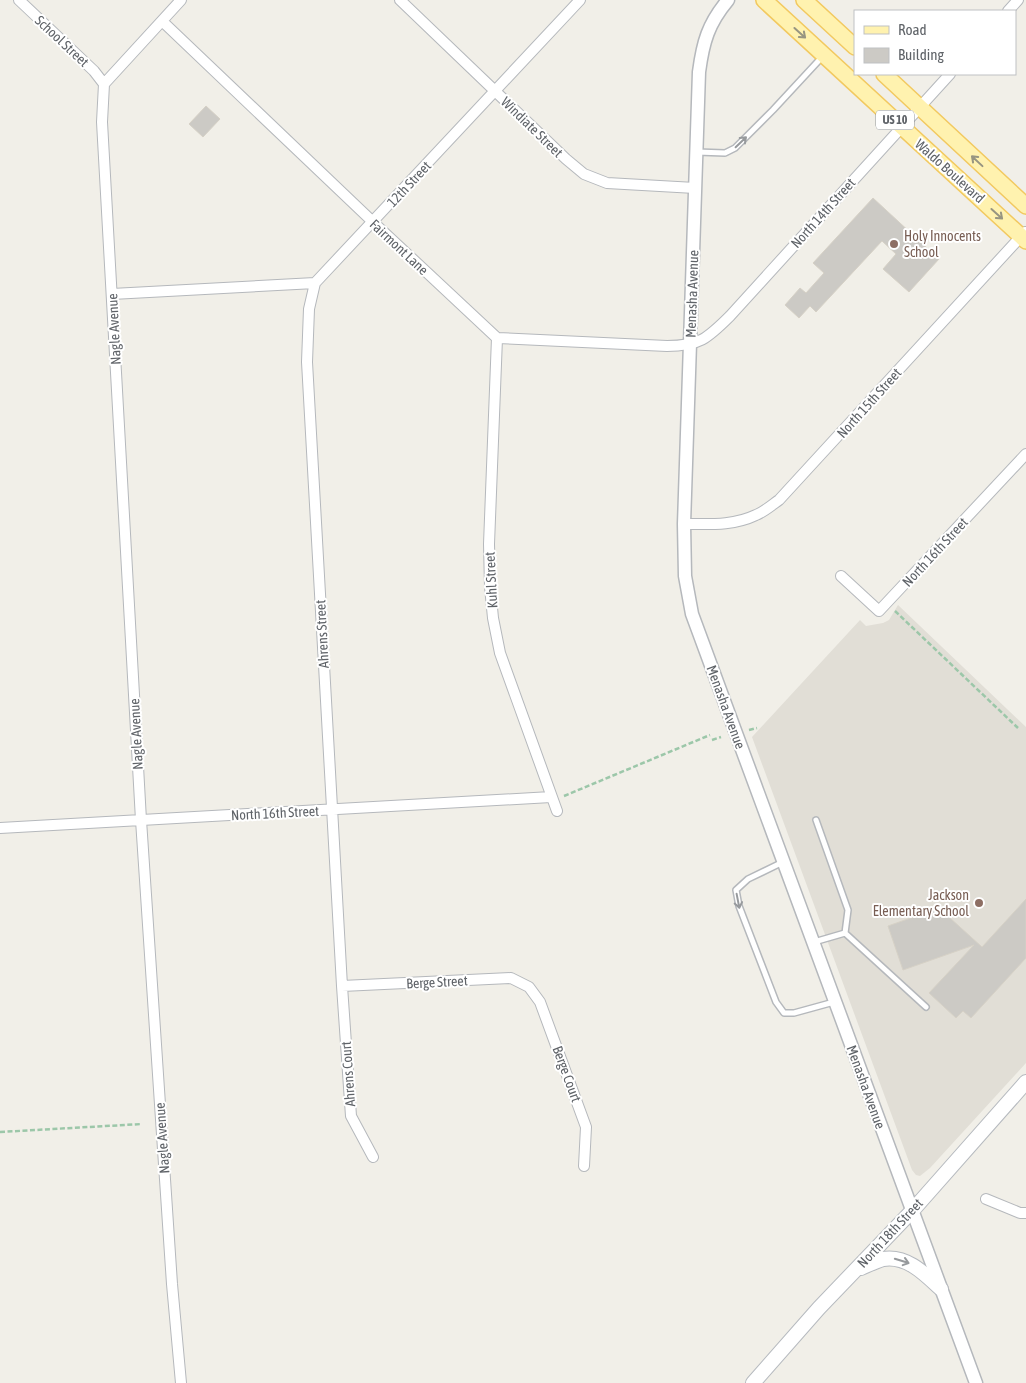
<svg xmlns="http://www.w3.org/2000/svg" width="1026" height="1383" viewBox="0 0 1026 1383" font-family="'Asap Condensed',sans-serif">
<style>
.education{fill:#e1ded6}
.building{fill:#cccac5;stroke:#d6d1c6}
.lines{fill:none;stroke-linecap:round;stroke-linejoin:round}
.service-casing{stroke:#b5b8bc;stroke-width:8}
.minor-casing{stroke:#b5b8bc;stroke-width:12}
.tertiary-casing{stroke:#b5b8bc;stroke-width:15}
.secondary-casing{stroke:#b6babf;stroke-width:16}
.primary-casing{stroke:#f2c960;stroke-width:18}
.path{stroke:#9cc7a9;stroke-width:2.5;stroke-dasharray:5 2.5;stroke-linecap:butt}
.service{stroke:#fff;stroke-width:5}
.minor{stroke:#fff;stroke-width:10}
.tertiary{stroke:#fff;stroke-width:12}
.secondary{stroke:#fff;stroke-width:14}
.primary{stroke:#fff2af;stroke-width:15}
.oneway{stroke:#979581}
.oneway2{stroke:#979a9d}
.education-dot{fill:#8d6e63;stroke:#fff;stroke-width:2}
.labels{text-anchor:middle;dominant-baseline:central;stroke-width:4;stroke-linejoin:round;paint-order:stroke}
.shield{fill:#fff;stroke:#8f9295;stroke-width:1}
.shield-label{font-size:12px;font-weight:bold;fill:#5f6368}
.street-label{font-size:14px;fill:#5f6368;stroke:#fff}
.education-label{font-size:14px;fill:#785e54;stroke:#fff;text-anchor:start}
</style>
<rect width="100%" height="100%" fill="#f1efe8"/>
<path class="education" d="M898,605l128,122v336l-96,105 -10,8 -4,-1 -4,-5 -160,-433 108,-117 6,6 17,-3 6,-3z"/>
<path class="building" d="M206,106l14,13 -17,18 -14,-13z
M873,198l66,61 -30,33 -26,-23 13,-15 -14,-13 -66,71 -6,-6 -11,12 -14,-13 15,-17 6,5 18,-20 -11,-10z
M1026,899v59l-55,60 -8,-7 -7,7 -27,-25 45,-48 -71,25 -15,-44 51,-18 43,39z"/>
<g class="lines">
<defs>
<path id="service" d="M697,152l28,1 10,-5 38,-38 50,-54
M783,862l-35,17 -12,11 3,16 37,96 8,11h10l40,-11
M845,933l81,74
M814,942l31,-9 3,-23 -32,-90"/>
<path id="minor" d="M19,0l75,71 10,13
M400,0l166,159 18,15 23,9 88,5
M1008,11l10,-11
M162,21l211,201 124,116 170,8c32,0 40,-7 63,-30l220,-242
M104,84l-2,38 39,698 31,464 9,99
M104,84l77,-84
M315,283l-6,26 -2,53 35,624 9,130 22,41
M112,294l203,-11 265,-283
M497,338l-8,206 1,43 3,31 7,35 57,158
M684,524c25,0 49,2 72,-9 8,-3 16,-10 23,-15l246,-268
M841,576l38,35 147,-157
M0,828l551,-31
M342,986l169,-8 18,9 11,15 46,125 -2,39
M986,1199l34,14h6"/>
<path id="tertiary" d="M728,0c-20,24 -25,42 -29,72l-15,452 1,52 7,38 284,769"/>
<path id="secondary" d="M861,1268c7,-3 15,-7 22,-9 24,-4 42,15 58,30
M753,1383l66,-75 93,-97 114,-129"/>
<path id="primary" d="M764,0l262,241
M804,0l51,47
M884,74l142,132"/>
</defs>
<use href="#service" class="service-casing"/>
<use href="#minor" class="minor-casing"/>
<use href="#tertiary" class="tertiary-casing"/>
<use href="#secondary" class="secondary-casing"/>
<use href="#primary" class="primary-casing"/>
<path class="path" d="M895,611l123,117
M749,730l8,-2
M712,740l9,-3
M564,796l146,-61
M0,1132l142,-8"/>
<use href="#service" class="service"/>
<use href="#minor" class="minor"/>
<use href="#tertiary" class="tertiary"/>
<use href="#secondary" class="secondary"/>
<use href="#primary" class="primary"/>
</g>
<defs><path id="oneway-shaft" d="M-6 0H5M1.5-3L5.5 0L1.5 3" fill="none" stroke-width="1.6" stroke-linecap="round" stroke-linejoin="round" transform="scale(1.25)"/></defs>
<g class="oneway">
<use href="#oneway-shaft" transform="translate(800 33) rotate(42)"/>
<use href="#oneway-shaft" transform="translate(977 161) rotate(-137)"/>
<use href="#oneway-shaft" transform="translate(997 214) rotate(42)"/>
</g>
<g class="oneway2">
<use href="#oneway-shaft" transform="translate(741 142) rotate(-44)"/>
<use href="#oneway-shaft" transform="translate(738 901) rotate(79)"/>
<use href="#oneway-shaft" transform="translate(902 1261) rotate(17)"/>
</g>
<g class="education-dot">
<circle cx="894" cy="244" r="5"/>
<circle cx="979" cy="903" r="5"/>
</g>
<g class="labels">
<rect class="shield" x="876" y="110.5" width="38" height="19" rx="4"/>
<g class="shield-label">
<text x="895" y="120">US 10</text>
</g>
<g class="street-label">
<text transform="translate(62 41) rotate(43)">School Street</text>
<text transform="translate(532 127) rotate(44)">Windiate Street</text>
<text transform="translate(950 171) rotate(42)">Waldo Boulevard</text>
<text transform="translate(409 184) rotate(-47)">12th Street</text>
<text transform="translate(823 213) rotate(-48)">North 14th Street</text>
<text transform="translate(399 247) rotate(43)">Fairmont Lane</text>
<text transform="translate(692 294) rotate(-88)">Menasha Avenue</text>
<text transform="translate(114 329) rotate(-93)">Nagle Avenue</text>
<text transform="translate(869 403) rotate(-48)">North 15th Street</text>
<text transform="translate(935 552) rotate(-47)">North 16th Street</text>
<text transform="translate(491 580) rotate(-93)">Kuhl Street</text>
<text transform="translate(322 634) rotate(-93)">Ahrens Street</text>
<text transform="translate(726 707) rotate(70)">Menasha Avenue</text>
<text transform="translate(136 734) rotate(-93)">Nagle Avenue</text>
<text transform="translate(275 813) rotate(-3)">North 16th Street</text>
<text transform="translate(437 982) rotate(-3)">Berge Street</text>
<text transform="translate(348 1074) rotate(-94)">Ahrens Court</text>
<text transform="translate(567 1074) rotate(70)">Berge Court</text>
<text transform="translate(866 1087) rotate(70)">Menasha Avenue</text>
<text transform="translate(162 1138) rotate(-94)">Nagle Avenue</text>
<text transform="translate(890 1233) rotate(-47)">North 18th Street</text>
</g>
<g class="education-label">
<text x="904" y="236">Holy Innocents<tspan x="904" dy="16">School</tspan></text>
<text x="969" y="895" text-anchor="end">Jackson<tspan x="969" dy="16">Elementary School</tspan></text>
</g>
</g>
<rect x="854" y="10" width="162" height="65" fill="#ffffff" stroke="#bfc1c3"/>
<rect x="864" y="26" width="25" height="8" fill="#fff2af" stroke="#bfc1c3"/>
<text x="898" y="35" font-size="15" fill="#5f6368">Road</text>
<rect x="864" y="48" width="25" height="15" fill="#cccac5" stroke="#bfc1c3"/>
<text x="898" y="60" font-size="15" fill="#5f6368">Building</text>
</svg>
